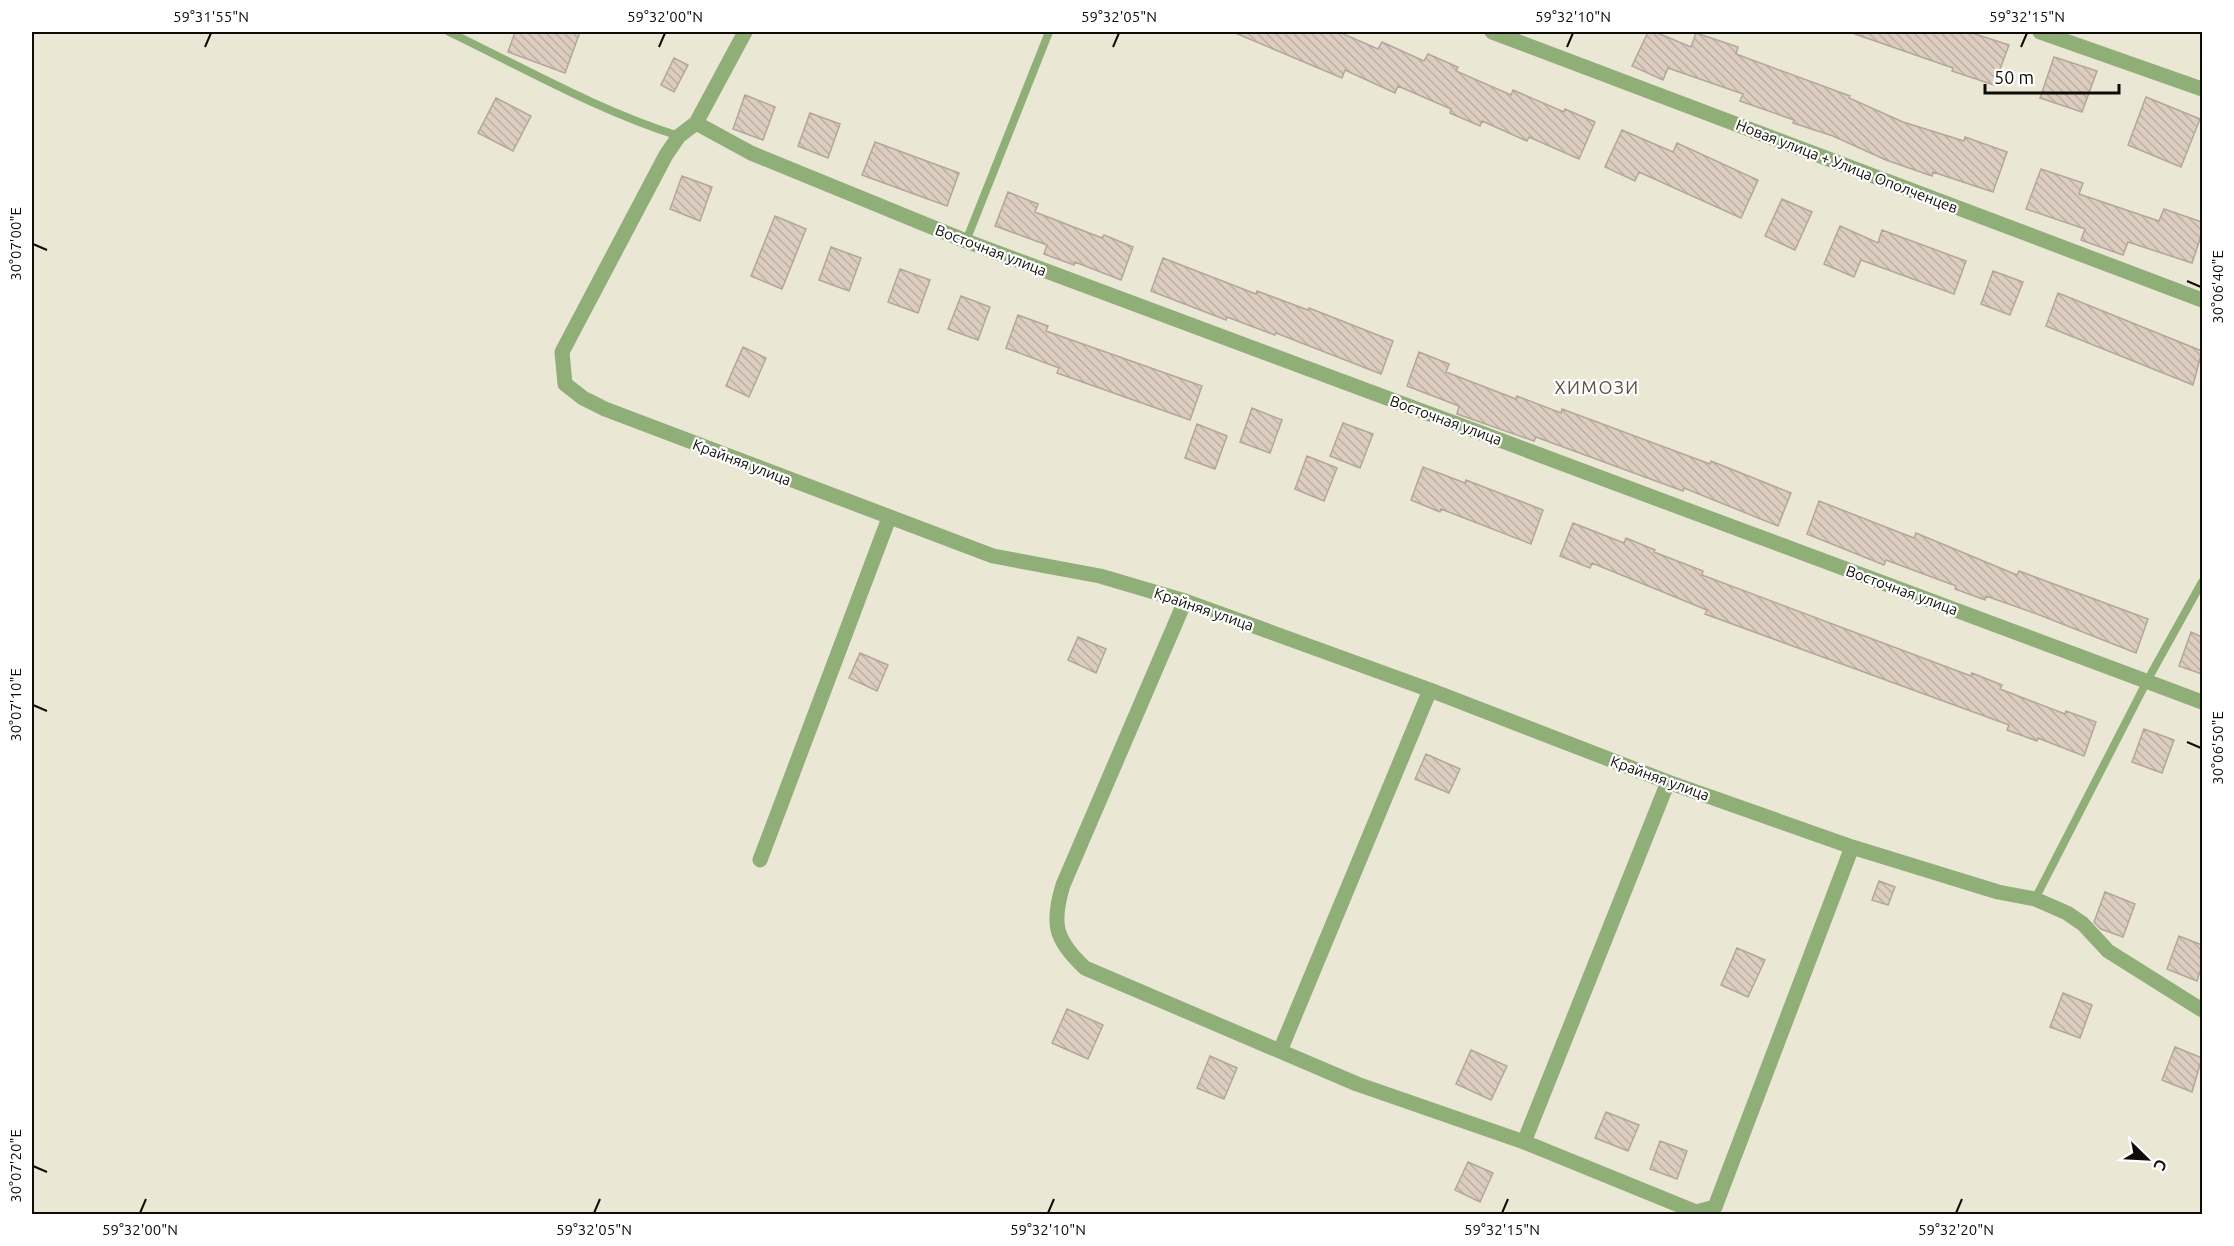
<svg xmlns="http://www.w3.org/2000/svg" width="2234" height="1246" viewBox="0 0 2234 1246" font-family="Ubuntu,sans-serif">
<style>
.building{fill:url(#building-back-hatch);stroke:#b4a699;stroke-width:1.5}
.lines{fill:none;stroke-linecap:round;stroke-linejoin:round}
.service{stroke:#90ae78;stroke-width:8}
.minor{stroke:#90ae78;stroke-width:15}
.ticks{fill:none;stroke:#0e0c07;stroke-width:2}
.labels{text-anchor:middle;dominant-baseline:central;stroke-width:4.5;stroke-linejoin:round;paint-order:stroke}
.street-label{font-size:15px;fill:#0e0c07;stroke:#fff}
.quarter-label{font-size:18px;letter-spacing:1.5px;fill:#555243;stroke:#fff}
.neatline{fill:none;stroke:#0e0c07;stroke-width:2}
.ticks-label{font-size:15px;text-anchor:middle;fill:#0e0c07}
</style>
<defs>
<pattern id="building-back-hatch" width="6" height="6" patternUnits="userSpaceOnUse" patternTransform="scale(1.5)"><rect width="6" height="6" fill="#dccdc0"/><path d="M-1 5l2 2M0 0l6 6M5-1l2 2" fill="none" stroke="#bcafa4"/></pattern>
</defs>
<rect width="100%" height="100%" fill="#ebe7d5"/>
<path class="building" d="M515,32h65l-15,41 -57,-21z
M1233,32h106l39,17 4,-7 42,19 4,-7 30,13 -2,4 55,24 2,-5 51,22 1,-3 30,13 -16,37 -50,-22 -2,4 -45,-20 -2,5 -30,-13 1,-4 -53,-23 -3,7 -50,-23 -3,8z
M1648,32h7l36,15 5,-14 42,14 -2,7 114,42 -1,2 54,24 61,19 1,-4 42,15 -14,40 -60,-20 -1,4 -46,-16 -53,-24 -40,-13 1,-3 -54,-19 3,-7 -75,-26 -5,12 -31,-14z
M1856,32h113l40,13 -15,40 -42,-14 1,-3 -98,-34z
M2054,57l43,14 -15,41 -42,-14z
M674,58l14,7 -14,27 -13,-7z
M745,95l30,12 -12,33 -30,-11z
M2146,97l54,22 -19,48 -53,-22z
M496,98l35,18 -18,35 -35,-18z
M810,113l30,11 -12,34 -30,-12z
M1622,130l51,22 4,-9 81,37 -17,38 -102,-46 -4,9 -30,-14z
M875,142l84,31 -12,33 -85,-31z
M2041,169l42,14 -4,11 80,27 5,-12 38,13v11l-10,30 -64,-21 -5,13 -42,-15 4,-11 -59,-20z
M682,176l30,11 -12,34 -30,-12z
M1008,192l30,12 -3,8 67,26 2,-3 29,12 -12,33 -46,-18 -1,3 -30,-11 3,-9 -52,-19z
M1782,199l30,13 -17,38 -30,-14z
M775,216l31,13 -24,60 -31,-13z
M1840,226l38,17 4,-13 84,31 -12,33 -93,-34 -7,17 -30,-13z
M831,247l30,11 -12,33 -30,-11z
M1163,258l93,36 1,-3 51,19 1,-2 84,33 -12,33 -105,-41 -1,2 -48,-18 -1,3 -75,-29z
M900,269l30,11 -12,33 -30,-11z
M1993,271l30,11 -13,33 -29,-11z
M2058,293l144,58 -9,34 -147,-59z
M961,296l29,11 -12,33 -30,-11z
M1018,315l30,11 -2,5 156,55 -12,34 -133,-47 2,-5 -53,-20z
M743,347l23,11 -17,39 -23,-11z
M1419,352l30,12 -3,8 70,27 1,-3 44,17 1,-4 148,55 1,-3 80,32 -13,33 -94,-38 -1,3 -147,-54 -2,4 -77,-27 2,-8 -52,-20z
M1252,408l30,12 -12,33 -30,-11z
M1343,423l30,11 -13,34 -30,-12z
M1197,424l30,12 -12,33 -30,-11z
M1307,456l30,12 -13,33 -29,-12z
M1423,467l42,16 1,-3 77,30 -12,34 -90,-35 -1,3 -29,-12z
M1819,501l95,37 2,-5 101,42 2,-4 129,48 -12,34 -99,-39 -51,-18 -1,4 -30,-11 1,-3 -70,-26 -2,5 -77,-31z
M1573,523l51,20 2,-5 29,12 -1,2 49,19 -1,4 269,101 1,-3 30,12 -2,4 65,25 1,-3 30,11 -12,34 -46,-18 -1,3 -30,-11 2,-5 -304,-111 2,-4 -115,-47 -2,5 -30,-12z
M2191,632l11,5v37l-23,-8z
M1078,637l28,12 -10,24 -28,-13z
M860,653l28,12 -11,26 -28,-13z
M2144,729l30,11 -12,33 -30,-11z
M1426,754l34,15 -11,24 -34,-14z
M1879,881l16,6 -7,18 -16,-5z
M2105,892l30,12 -12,33 -22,-8 -7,-7z
M2179,936l23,9v20l-5,16 -30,-12z
M1737,948l28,12 -17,37 -27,-12z
M2063,993l29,12 -12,33 -30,-11z
M1067,1009l36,16 -15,34 -36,-16z
M2175,1047l27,11 -10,34 -30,-12z
M1471,1050l36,16 -16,34 -35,-16z
M1210,1056l27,12 -13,31 -27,-11z
M1606,1112l33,13 -11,26 -33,-13z
M1660,1141l27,10 -10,28 -27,-10z
M1468,1162l25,11 -13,29 -25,-12z"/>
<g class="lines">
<path class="service" d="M449,32c75,36 150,79 230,104
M966,241l83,-209
M2035,899l112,-218 55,-99"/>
<path class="minor" d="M745,32l-49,91 -17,13 -13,19 -104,197 3,32 18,14 22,11 388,147 107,20 85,25 245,89 238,92 184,65 146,45 37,7 32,14 16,11 25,27 94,59
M1492,32l710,268
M2040,32l162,57
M696,123l55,30 215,88 1236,461
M1185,601l-122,284c-12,39 -8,55 22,83l272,116 167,58 172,70 19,-5 137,-360
M760,860l129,-342
M1280,1051l150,-361
M1524,1142l144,-360"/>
</g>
<path class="ticks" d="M205,47l6,-14M659,47l6,-14M1113,47l6,-14M1567,47l6,-14M2021,47l6,-14M33,244l14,6M2187,281l14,6M33,705l14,6M2187,742l14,6M33,1166l14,6M140,1213l6,-14M594,1213l6,-14M1048,1213l6,-14M1502,1213l6,-14M1956,1213l6,-14"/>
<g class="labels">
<g class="street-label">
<text transform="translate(1847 166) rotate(21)">Новая улица + Улица Ополченцев</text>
<text transform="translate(991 250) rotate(21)">Восточная улица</text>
<text transform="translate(1446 420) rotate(20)">Восточная улица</text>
<text transform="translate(742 462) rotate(21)">Крайняя улица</text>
<text transform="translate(1902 590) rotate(20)">Восточная улица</text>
<text transform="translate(1204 609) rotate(19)">Крайняя улица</text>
<text transform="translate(1660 778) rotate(20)">Крайняя улица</text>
</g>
<g class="quarter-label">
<text x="1597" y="387">ХИМОЗИ</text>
</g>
</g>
<rect width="2234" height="1246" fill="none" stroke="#ffffff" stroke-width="66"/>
<g transform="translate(2147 1159) rotate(114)" stroke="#ffffff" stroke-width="4.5" paint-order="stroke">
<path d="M0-4.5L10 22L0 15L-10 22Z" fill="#0e0c07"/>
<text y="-9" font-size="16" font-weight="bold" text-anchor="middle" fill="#0e0c07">С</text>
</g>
<path d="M1985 84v9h134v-9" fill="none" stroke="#0e0c07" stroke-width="3"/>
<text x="1994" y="84" font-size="18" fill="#0e0c07" stroke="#ffffff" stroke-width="4.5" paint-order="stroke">50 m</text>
<rect x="33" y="33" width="2168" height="1180" class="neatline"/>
<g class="ticks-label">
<text x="211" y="22">59°31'55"N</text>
<text x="665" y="22">59°32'00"N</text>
<text x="1119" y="22">59°32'05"N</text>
<text x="1573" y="22">59°32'10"N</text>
<text x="2027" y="22">59°32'15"N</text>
<text transform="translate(16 244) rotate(-90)" y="5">30°07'00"E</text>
<text transform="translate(2218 287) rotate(-90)" y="5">30°06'40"E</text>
<text transform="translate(16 705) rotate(-90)" y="5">30°07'10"E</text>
<text transform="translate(2218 748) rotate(-90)" y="5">30°06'50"E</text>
<text transform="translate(16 1166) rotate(-90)" y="5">30°07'20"E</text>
<text x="140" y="1235">59°32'00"N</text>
<text x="594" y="1235">59°32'05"N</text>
<text x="1048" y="1235">59°32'10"N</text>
<text x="1502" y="1235">59°32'15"N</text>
<text x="1956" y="1235">59°32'20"N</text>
</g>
</svg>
